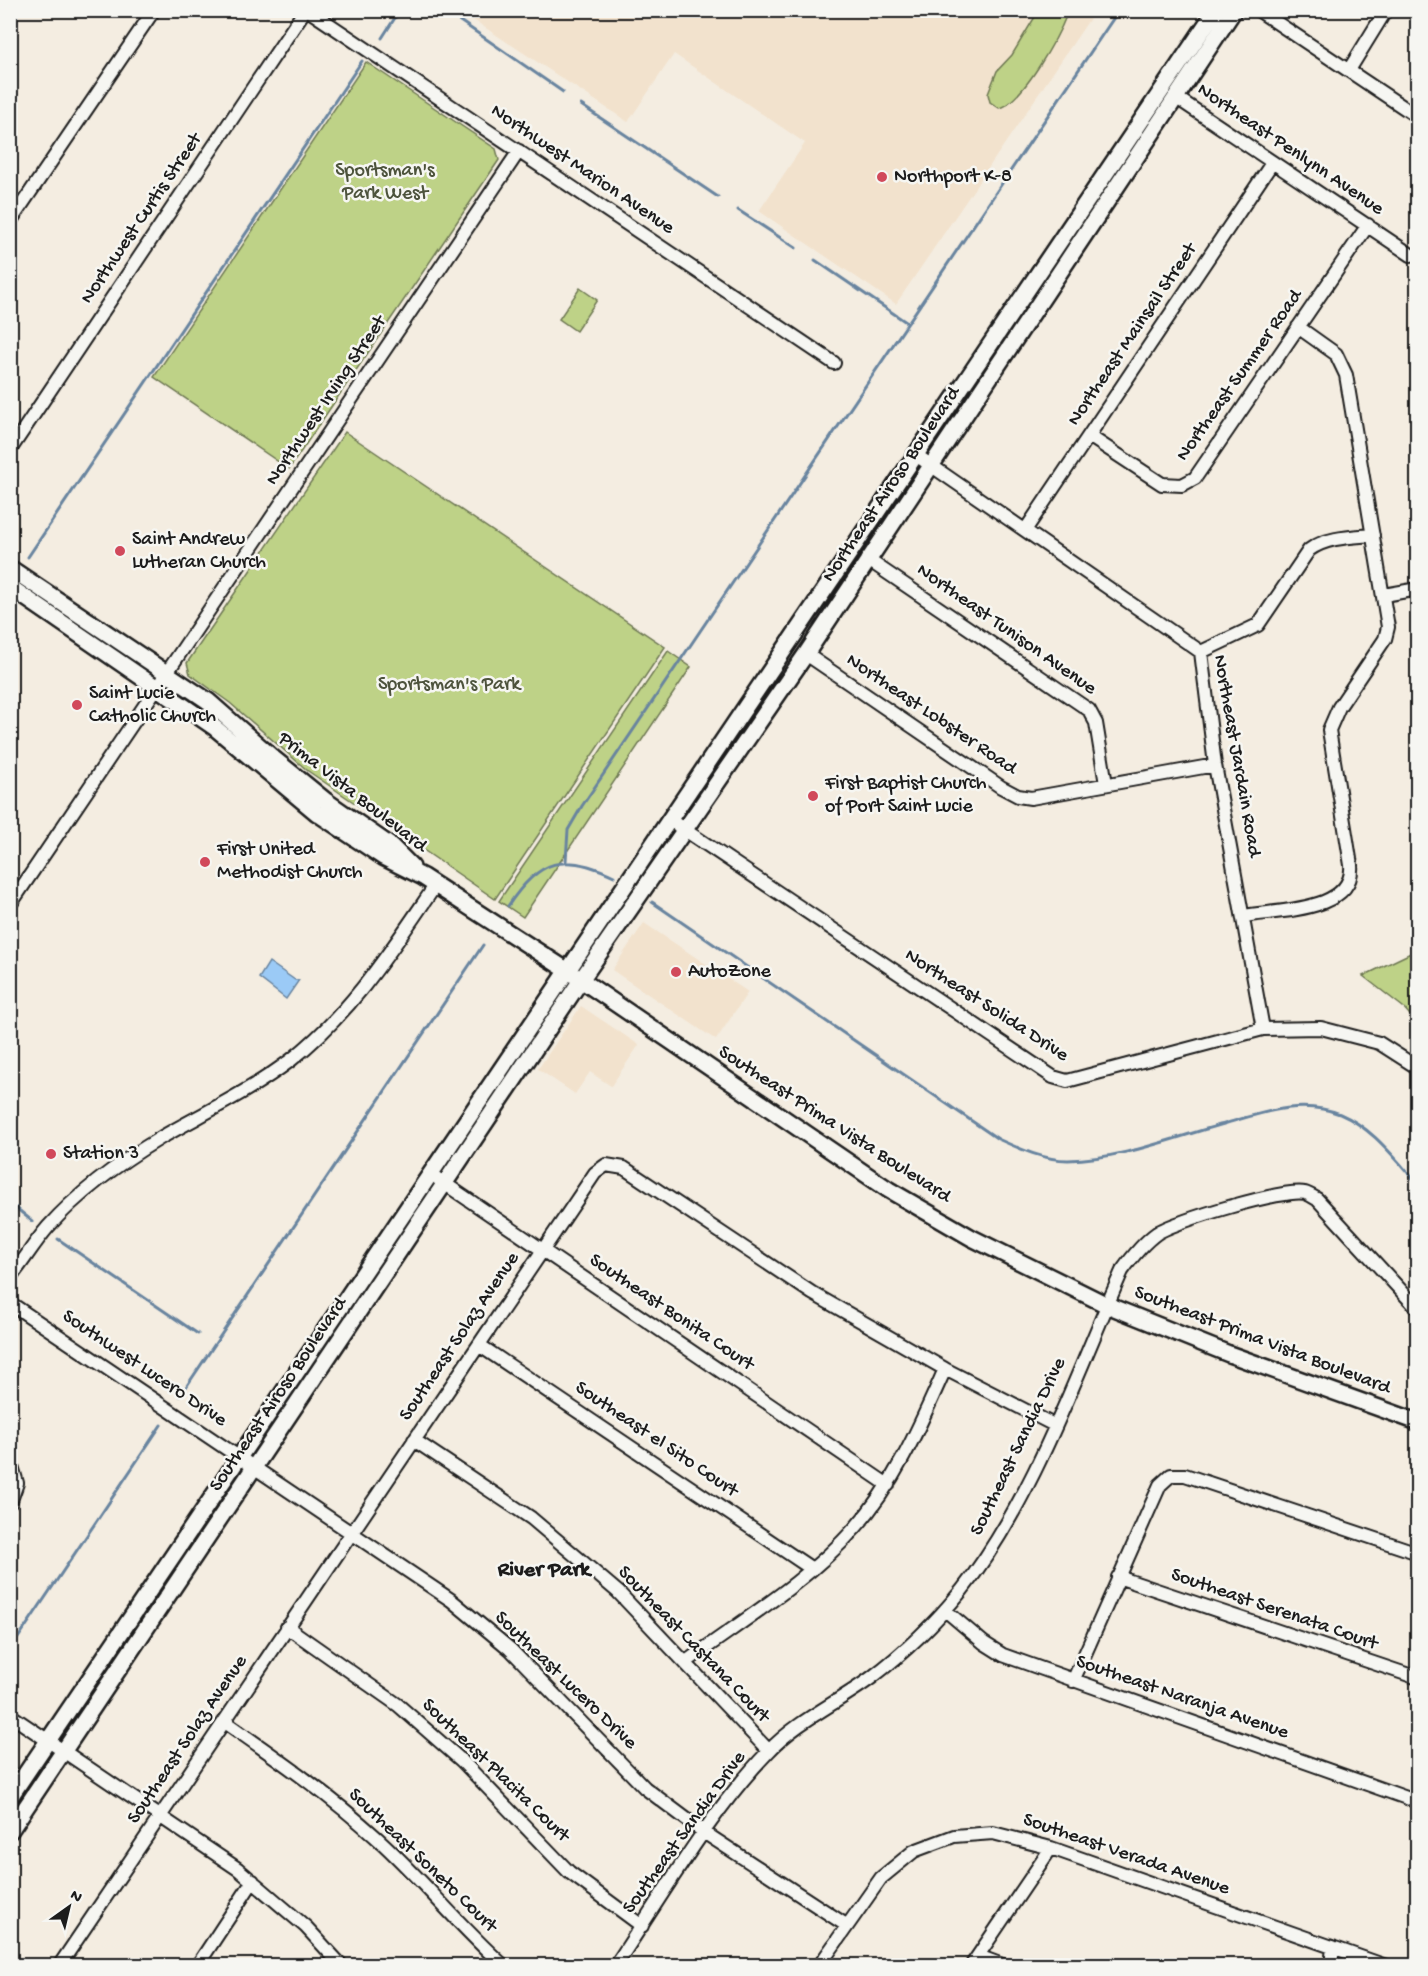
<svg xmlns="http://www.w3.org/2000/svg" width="1428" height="1976" viewBox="0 0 1428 1976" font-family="'Gochi Hand',sans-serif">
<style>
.built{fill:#f2e2cd}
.green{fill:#bed287;stroke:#6d7752;stroke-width:1.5}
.water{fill:#9bcaf6;stroke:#68849f;stroke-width:1.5}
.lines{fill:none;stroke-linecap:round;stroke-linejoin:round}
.stream{stroke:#68849f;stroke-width:3}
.minor-casing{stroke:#1c1c1c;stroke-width:16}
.major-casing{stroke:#1c1c1c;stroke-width:20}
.minor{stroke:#f6f6f2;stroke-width:12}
.major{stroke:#f6f6f2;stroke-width:15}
.poi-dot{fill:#d1495b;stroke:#f6f6f2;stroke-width:2}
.labels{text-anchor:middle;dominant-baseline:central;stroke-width:5;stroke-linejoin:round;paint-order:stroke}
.street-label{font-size:20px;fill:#1c1c1c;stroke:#f6f6f2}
.park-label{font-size:20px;fill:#4d533c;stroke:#f6f6f2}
.poi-label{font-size:20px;fill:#1c1c1c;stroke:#f6f6f2;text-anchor:start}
.quarter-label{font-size:22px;font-weight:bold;fill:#1c1c1c;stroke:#f6f6f2}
</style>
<rect width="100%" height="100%" fill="#f4ede1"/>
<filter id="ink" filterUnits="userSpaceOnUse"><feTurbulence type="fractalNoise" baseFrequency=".0167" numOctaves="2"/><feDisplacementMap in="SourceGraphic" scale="12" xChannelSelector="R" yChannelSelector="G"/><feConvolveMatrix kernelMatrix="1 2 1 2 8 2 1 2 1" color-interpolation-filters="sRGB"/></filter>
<g filter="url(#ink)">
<path class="built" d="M460,11h635l-199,293 -137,-93 46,-68 -131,-89 -46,68z
M644,923l104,69 -32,48 -104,-70z
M581,1006l58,39 -28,41 -21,-14 -15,22 -37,-25z"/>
<path class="green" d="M1039,10l28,1v3c-9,23 -44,87 -68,94l-9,-6 -2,-8 9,-23 15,-16z
M366,62l130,87 3,11 -210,309 -135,-92z
M580,288l17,12 -21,31 -17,-12z
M345,432l320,215 -170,252 -187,-128 -78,-68 -40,-29 -3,-11z
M668,651l23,16 -168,250 -24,-16z
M1417,950v73l-14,-16 -40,-31z"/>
<path class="water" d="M269,962l26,18h4l-13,19 -27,-21z"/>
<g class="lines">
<path class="stream" d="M444,10l119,82
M382,38l18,-28
M581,105l137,92
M738,210l58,38
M815,260l91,62
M28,557l334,-496
M566,861l2,-31 14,-24 537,-796
M652,902l346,237c22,10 46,21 70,21 52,-1 102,-21 152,-35 39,-11 80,-27 120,-11 33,14 55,45 78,70
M508,906c31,-47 56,-54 106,-30
M10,1203l22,18
M58,1239l140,95
M180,1396l303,-451
M10,1650l151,-225"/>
<defs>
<path id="minor" d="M308,10l526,353
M1258,10l160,107
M1349,70l37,-60
M1177,98l234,157
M10,222l144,-212
M1089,436l73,48 20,1 13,-7 173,-253
M10,450l295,-440
M916,455l285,197 14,113 48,264
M1026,529l246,-366
M867,559l222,151 7,13 10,61
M1384,595l34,-6
M1201,652l57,-27 51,-75c18,-13 42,-13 64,-15
M806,654l195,133 17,9 13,2 184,-33
M670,820l383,257 14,4 196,-52 58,-1 58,15 39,25
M10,905l509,-754
M1244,916c33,-6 111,-4 107,-51l-22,-135 10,-23 46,-68 3,-12 -42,-252 -10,-21 -38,-27
M438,1179l450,306
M10,1278c13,-16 24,-35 38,-51 31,-35 74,-66 114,-90 44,-25 88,-46 129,-77 61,-48 101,-111 144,-174
M10,1303l441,297 59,49 135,139 60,45 141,92
M479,1345l333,224
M414,1440l117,78 87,74 151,159
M10,1459l7,24 -7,20
M1118,1577l300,101
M945,1610l39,33 19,12 415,147
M287,1627l111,78 64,56 107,111 73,54
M686,1662c57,-42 122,-81 169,-134 41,-46 65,-103 90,-159
M1073,1681l87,-196 11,-10h14l233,78
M10,1715l228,154 68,58 36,39
M225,1722c53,37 105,73 153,117 44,40 81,87 126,127
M978,1956l27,10
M59,1966l536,-793 11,-8 18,3 188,125 133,76 109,56
M197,1966l56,-85
M615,1966c47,-70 95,-154 153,-214 29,-31 69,-49 103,-74 33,-25 65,-56 91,-88 71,-90 114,-215 160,-319 10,-14 21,-28 35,-38 18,-12 128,-45 148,-40 4,1 8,4 12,6l101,110
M819,1966l62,-88 33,-27 40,-15 39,-3 58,15 335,118
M971,1966l80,-118
M1331,1966l2,-19"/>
<path id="major" d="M10,568l198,133 65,57 53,43 66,46 20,20
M10,587l204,140 103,86 66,44 40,20 145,94 321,219 83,48 135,67 122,49 189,68
M10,1797l1206,-1787
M10,1831l571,-851 225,-326 428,-644"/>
</defs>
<use href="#minor" class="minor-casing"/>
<use href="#major" class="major-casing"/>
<use href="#minor" class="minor"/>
<use href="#major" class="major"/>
</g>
</g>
<g class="poi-dot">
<circle cx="882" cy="177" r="6"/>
<circle cx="120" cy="551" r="6"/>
<circle cx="77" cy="705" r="6"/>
<circle cx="813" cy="796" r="6"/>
<circle cx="205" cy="862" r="6"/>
<circle cx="676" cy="972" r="6"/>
<circle cx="51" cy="1154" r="6"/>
</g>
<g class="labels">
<g class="street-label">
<text transform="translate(1290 150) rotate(34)">Northeast Penlynn Avenue</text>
<text transform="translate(582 170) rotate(34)">Northwest Marion Avenue</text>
<text transform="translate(142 219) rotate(-56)">Northwest Curtis Street</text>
<text transform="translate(1133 335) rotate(-56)">Northeast Mainsail Street</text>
<text transform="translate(1240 376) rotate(-55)">Northeast Summer Road</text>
<text transform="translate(327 401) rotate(-56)">Northwest Irving Street</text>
<text transform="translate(892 485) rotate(-56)">Northeast Airoso Boulevard</text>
<text transform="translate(1006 630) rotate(35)">Northeast Tunison Avenue</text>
<text transform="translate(931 715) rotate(34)">Northeast Lobster Road</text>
<text transform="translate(1236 756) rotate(80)">Northeast Jardain Road</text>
<text transform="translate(352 793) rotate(38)">Prima Vista Boulevard</text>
<text transform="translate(986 1006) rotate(33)">Northeast Solida Drive</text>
<text transform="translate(834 1125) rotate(33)">Southeast Prima Vista Boulevard</text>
<text transform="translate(671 1313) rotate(34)">Southeast Bonita Court</text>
<text transform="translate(460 1337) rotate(-56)">Southeast Solaz Avenue</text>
<text transform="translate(1262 1341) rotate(21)">Southeast Prima Vista Boulevard</text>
<text transform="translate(144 1369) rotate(34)">Southwest Lucero Drive</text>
<text transform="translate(279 1395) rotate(-56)">Southeast Airoso Boulevard</text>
<text transform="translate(656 1440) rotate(34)">Southeast el Sito Court</text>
<text transform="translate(1019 1447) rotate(-64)">Southeast Sandia Drive</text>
<text transform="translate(1274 1610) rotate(19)">Southeast Serenata Court</text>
<text transform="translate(693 1645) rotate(46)">Southeast Castana Court</text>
<text transform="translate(565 1681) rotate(44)">Southeast Lucero Drive</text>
<text transform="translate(1182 1698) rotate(19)">Southeast Naranja Avenue</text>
<text transform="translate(188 1740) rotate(-56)">Southeast Solaz Avenue</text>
<text transform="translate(495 1771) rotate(44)">Southeast Placita Court</text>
<text transform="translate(685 1833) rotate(-54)">Southeast Sandia Drive</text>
<text transform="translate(1126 1855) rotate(19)">Southeast Verada Avenue</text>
<text transform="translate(422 1861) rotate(44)">Southeast Soneto Court</text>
</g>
<g class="park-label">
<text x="385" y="171">Sportsman's<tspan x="385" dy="23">Park West</tspan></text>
<text x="449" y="685">Sportsman's Park</text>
</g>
<g class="poi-label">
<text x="894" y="177">Northport K-8</text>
<text x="132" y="540">Saint Andrew<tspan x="132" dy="23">Lutheran Church</tspan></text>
<text x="89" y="694">Saint Lucie<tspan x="89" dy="23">Catholic Church</tspan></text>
<text x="825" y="784">First Baptist Church<tspan x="825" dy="23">of Port Saint Lucie</tspan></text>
<text x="217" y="850">First United<tspan x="217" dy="23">Methodist Church</tspan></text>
<text x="688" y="972">AutoZone</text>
<text x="63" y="1154">Station 3</text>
</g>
<g class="quarter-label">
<text x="544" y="1571">River Park</text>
</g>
</g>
<rect width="1428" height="1976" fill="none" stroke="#f6f6f2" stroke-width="36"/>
<rect x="18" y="18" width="1392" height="1940" fill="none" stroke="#1c1c1c" stroke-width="2" filter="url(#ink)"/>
<g transform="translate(69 1907) rotate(34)" stroke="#f6f6f2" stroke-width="4.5" paint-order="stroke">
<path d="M0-4.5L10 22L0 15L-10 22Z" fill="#1c1c1c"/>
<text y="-9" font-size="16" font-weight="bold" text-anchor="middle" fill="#1c1c1c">N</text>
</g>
</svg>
